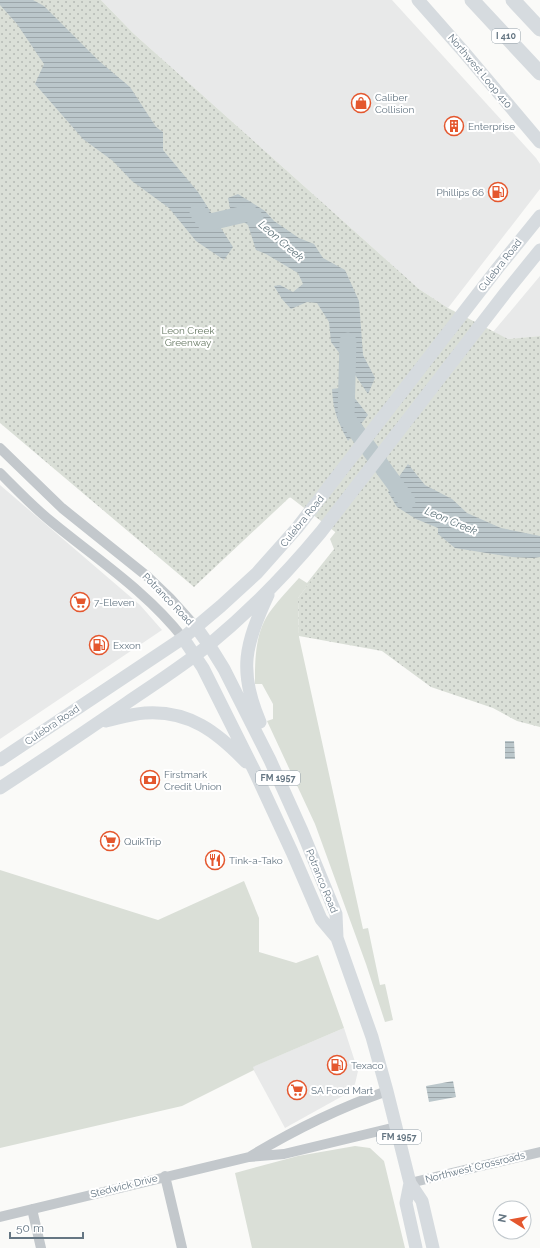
<svg xmlns="http://www.w3.org/2000/svg" width="540" height="1248" viewBox="0 0 540 1248" font-family="Raleway,sans-serif">
<style>
.built{fill:#e8e9e9}
.grass{fill:#dadfd7}
.park{fill:url(#park-dots)}
.water{fill:url(#water-rules)}
.lines{fill:none;stroke-linecap:round;stroke-linejoin:round}
.river{stroke:#bbc7cb;stroke-width:17}
.minor{stroke:#c3c8cc;stroke-width:10}
.major{stroke:#d6dbdf;stroke-width:13}
.highway{stroke:#d6dbdf;stroke-width:15}
.labels{text-anchor:middle;dominant-baseline:central;stroke-width:4;stroke-linejoin:round;paint-order:stroke}
.shield{fill:#fff;stroke:#939fa8;stroke-width:1}
.shield-label{font-size:9px;font-weight:bold;fill:#657683}
.street-label{font-size:10px;fill:#657683;stroke:#fff}
.poi-label{font-size:10px;fill:#657683;stroke:#fff;text-anchor:start}
.park-label{font-size:10px;fill:#687a64;stroke:#fff}
.water-label{font-size:11px;font-style:italic;fill:#60757c;stroke:#fff}
</style>
<defs>
<pattern id="park-dots" width="8" height="8" patternUnits="userSpaceOnUse"><rect width="8" height="8" fill="#dadfd7"/><path d="M2 2h.1M6 6h.1" fill="none" stroke="#b4b9b4" stroke-width="1.8" stroke-linecap="round"/></pattern>
<pattern id="water-rules" width="6" height="5" patternUnits="userSpaceOnUse"><rect width="6" height="5" fill="#bbc7cb"/><path d="M0 2.5h6" fill="none" stroke="#9ca6aa"/></pattern>
</defs>
<rect width="100%" height="100%" fill="#fafaf8"/>
<path class="built" d="M101,0h291l144,158 4,6v25l-92,119 -29,-19 -286,-256z
M540,276v60l-32,3 -15,-7z
M0,485l140,120 22,25 -162,109z
M344,1028l14,43 -3,13 -7,9 -63,35 -33,-61z"/>
<path class="grass" d="M370,488l-15,36 -57,74 1,39 64,292 5,-1 12,57 5,-1 8,36 -8,2 -19,-58 -51,-140 -48,-103 6,-2v-15l-11,-20h-7c0,-26 0,-54 17,-75 8,-11 18,-21 27,-31l8,5 27,-34 -4,-10z
M0,870l158,50 86,-39 15,37v34l37,11 22,-8 26,73 -91,39 1,3 -72,36 -182,42z
M355,1146l15,2 14,13 21,87h-153l-17,-75 63,-17z"/>
<path class="park" d="M0,0h101l32,33 286,256 29,19 60,31 32,-3v391l-23,-6 -24,-13 -62,-21 -49,-36 -83,-15 -1,-38 45,-60 -53,-41 -96,90 -194,-164z"/>
<path class="water" d="M0,0h33l11,6 55,55 31,26 26,40 7,5v18l35,42 35,55 -9,13 -28,-19 -27,-33 -37,-27 -19,-20 -30,-22 -48,-55 9,-20 -27,-40 -17,-19z
M238,194l27,17 9,10 25,17 15,6 9,14 22,12 14,31 4,54 12,23 -7,16 -21,-31 -16,-21 -2,-20 -12,-19 -10,-1 -16,7 -9,-10 -8,-13 6,-1 13,7 10,-8 -5,-11 -32,-19 -10,-4 -8,-25 -17,-12 -3,-15z
M346,387l22,28 -20,26c-10,-19 -15,-30 -16,-52z
M408,464l17,21 27,14 15,14 34,15 39,8v21l-7,1 -21,-1 -57,-9 -17,-14v-6l-22,-9 -19,-12 -9,-15z
M505,741h9l1,18h-10z
M453,1081l3,16 -27,5 -3,-16z"/>
<g class="lines">
<path class="river" d="M198,212l8,11 43,-10 6,5
M348,341l-2,76 61,84"/>
<path class="minor" d="M0,448l62,60 86,69 22,21 26,29
M0,473c17,17 34,35 53,50 45,37 94,69 130,115
M251,1156c43,-26 88,-48 136,-65
M165,1176l17,72
M410,1183l130,-31
M32,1209l9,39
M0,1217l249,-60 35,-3 112,-27"/>
<path class="major" d="M418,0l45,51 77,91
M196,627l15,21 13,21 46,91 32,71 34,83 1,24 35,99 15,54 23,92 12,18 11,47
M183,638l20,30 51,102 38,82 29,67 16,19
M106,721c13,-3 25,-7 39,-8 44,-3 72,19 101,49
M260,722c-22,-51 -15,-78 8,-127
M0,760l183,-122 38,-32 36,-33 40,-45 200,-259 43,-53
M0,788c43,-28 86,-57 128,-86 28,-19 56,-37 82,-58 41,-34 78,-72 111,-112l185,-240 34,-42
M410,1183l-4,20 10,45"/>
<path class="highway" d="M472,0l68,73
M513,0l27,29"/>
</g>
<defs>
<symbol id="shop-ring" viewBox="-11 -11 22 22"><circle r="9.5" fill="#fff" stroke="#e4572e" stroke-width="1.5"/><path d="M-5-2.5h2.3a2.7 3.5 0 0 1 5.4 0H5L5.5 6h-11ZM-1.5-2.5h3a1.5 2.3 0 0 0-3 0Z" fill="#e4572e"/></symbol>
<symbol id="building-ring" viewBox="-11 -11 22 22"><circle r="9.5" fill="#fff" stroke="#e4572e" stroke-width="1.5"/><path d="M-4-6H4V6H1V3H-1V6H-4ZM-2.5-4.3h1.7v1.8h-1.7ZM.8-4.3h1.7v1.8H.8ZM-2.5-1h1.7V.8h-1.7ZM.8-1h1.7V.8H.8Z" fill="#e4572e"/></symbol>
<symbol id="fuel-ring" viewBox="-11 -11 22 22"><circle r="9.5" fill="#fff" stroke="#e4572e" stroke-width="1.5"/><path d="M-5.5-6h7V0h2V4h1.3V-2.5L3-4.5l.8-.8L6-3V5H2.5V1h-1V6h-7ZM-4.2-4.7v3.2H.2V-4.7Z" fill="#e4572e"/></symbol>
<symbol id="supermarket-ring" viewBox="-11 -11 22 22"><circle r="9.5" fill="#fff" stroke="#e4572e" stroke-width="1.5"/><path d="M-6-5.5h2.5l.6 2H6L4.5 2H-2.5L-4.4-4H-6ZM-1.5 3.2a1.3 1.3 0 1 0 .1 0ZM3 3.2a1.3 1.3 0 1 0 .1 0Z" fill="#e4572e"/></symbol>
<symbol id="bank-ring" viewBox="-11 -11 22 22"><circle r="9.5" fill="#fff" stroke="#e4572e" stroke-width="1.5"/><path d="M-6-4H6V4H-6ZM0-2.3a2.3 2.3 0 1 0 0 4.6a2.3 2.3 0 1 0 0-4.6Z" fill="#e4572e"/></symbol>
<symbol id="restaurant-ring" viewBox="-11 -11 22 22"><circle r="9.5" fill="#fff" stroke="#e4572e" stroke-width="1.5"/><path d="M-5-6h1v4h1v-4h1v4h1v-4h1v5L-1.5 .5V6h-2V.5L-5-1ZM5-6V6H3V1.5H1.5Q1.5-4 5-6Z" fill="#e4572e"/></symbol>
</defs>
<g fill-rule="evenodd">
<use href="#shop-ring" x="350" y="92" width="22" height="22"/>
<use href="#building-ring" x="443" y="115" width="22" height="22"/>
<use href="#fuel-ring" x="487" y="181" width="22" height="22"/>
<use href="#supermarket-ring" x="69" y="591" width="22" height="22"/>
<use href="#fuel-ring" x="88" y="634" width="22" height="22"/>
<use href="#bank-ring" x="139" y="769" width="22" height="22"/>
<use href="#supermarket-ring" x="99" y="830" width="22" height="22"/>
<use href="#restaurant-ring" x="204" y="849" width="22" height="22"/>
<use href="#fuel-ring" x="326" y="1054" width="22" height="22"/>
<use href="#supermarket-ring" x="286" y="1079" width="22" height="22"/>
</g>
<g class="labels">
<g class="shield">
<rect x="492" y="29" width="28" height="14" rx="3"/>
<rect x="256" y="771" width="44" height="14" rx="3"/>
<rect x="377" y="1130" width="44" height="14" rx="3"/>
</g>
<g class="shield-label">
<text x="506" y="36">I 410</text>
<text x="278" y="778">FM 1957</text>
<text x="399" y="1137">FM 1957</text>
</g>
<g class="street-label">
<text transform="translate(480 71) rotate(50)">Northwest Loop 410</text>
<text transform="translate(500 265) rotate(-52)">Culebra Road</text>
<text transform="translate(302 521) rotate(-51)">Culebra Road</text>
<text transform="translate(168 599) rotate(46)">Potranco Road</text>
<text transform="translate(52 725) rotate(-34)">Culebra Road</text>
<text transform="translate(322 881) rotate(68)">Potranco Road</text>
<text transform="translate(475 1167) rotate(-14)">Northwest Crossroads</text>
<text transform="translate(124 1186) rotate(-14)">Stedwick Drive</text>
</g>
<g class="poi-label">
<text x="375" y="97">Caliber<tspan x="375" dy="12">Collision</tspan></text>
<text x="468" y="126">Enterprise</text>
<text x="484" y="192" text-anchor="end">Phillips 66</text>
<text x="94" y="602">7-Eleven</text>
<text x="113" y="645">Exxon</text>
<text x="164" y="774">Firstmark<tspan x="164" dy="12">Credit Union</tspan></text>
<text x="124" y="841">QuikTrip</text>
<text x="229" y="860">Tink-a-Tako</text>
<text x="351" y="1065">Texaco</text>
<text x="311" y="1090">SA Food Mart</text>
</g>
<g class="park-label">
<text x="188" y="330">Leon Creek<tspan x="188" dy="12">Greenway</tspan></text>
</g>
<g class="water-label">
<text transform="translate(281 241) rotate(41)">Leon Creek</text>
<text transform="translate(451 521) rotate(23)">Leon Creek</text>
</g>
</g>
<g transform="translate(512 1220) rotate(281)"><circle r="19" fill="#ffffff" stroke="#c1c8cd"/>
<path d="M0-3L7 15L0 10L-7 15Z" fill="#e4572e"/>
<text y="-6" font-size="11" font-weight="bold" text-anchor="middle" fill="#657683">N</text>
</g>
<path d="M10 1232v6h73v-6" fill="none" stroke="#657683" stroke-width="2"/>
<text x="16" y="1232" font-size="12" fill="#657683" stroke="#ffffff" stroke-width="3" paint-order="stroke">50 m</text>
</svg>
